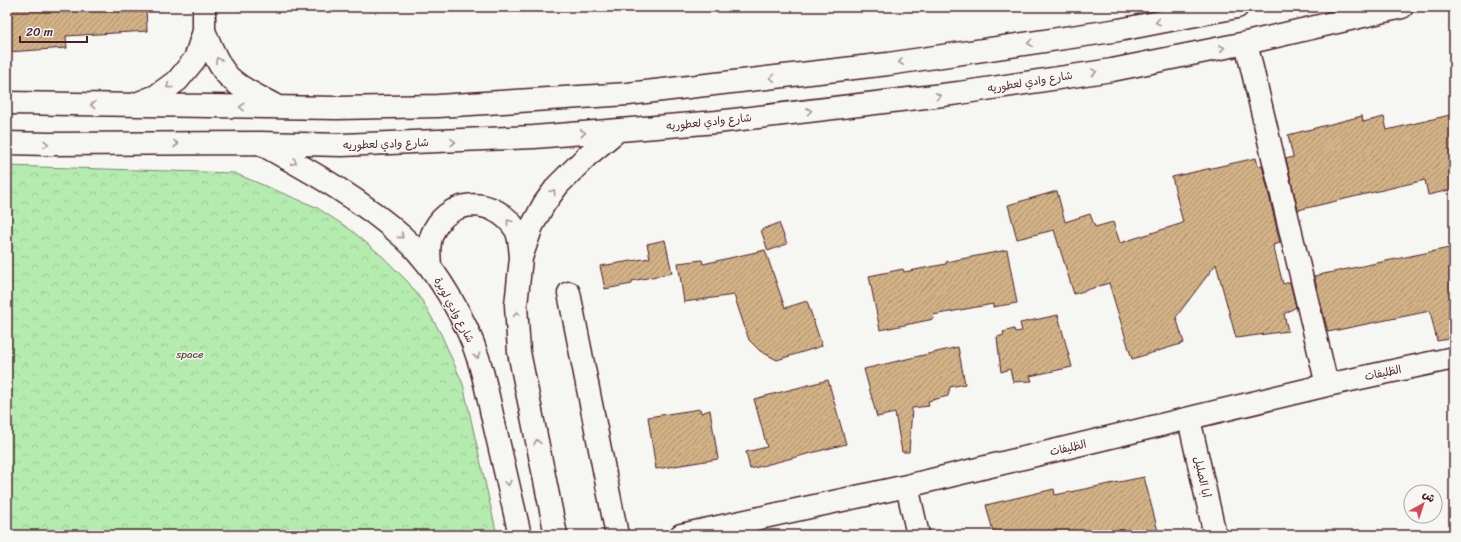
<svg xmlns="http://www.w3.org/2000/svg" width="1461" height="542" viewBox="0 0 1461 542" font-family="Sriracha,'Playpen Sans Arabic',sans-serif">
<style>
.forest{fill:url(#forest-crowns);stroke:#7f856c}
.building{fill:url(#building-hatch);stroke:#4a1f2b}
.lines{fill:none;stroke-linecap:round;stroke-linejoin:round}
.minor-casing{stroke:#4a1f2b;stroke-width:25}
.minor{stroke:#f6f6f2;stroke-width:22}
.oneway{stroke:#a99598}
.labels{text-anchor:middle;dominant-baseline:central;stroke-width:3;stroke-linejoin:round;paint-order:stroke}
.street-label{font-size:11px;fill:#4a1f2b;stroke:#f6f6f2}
.park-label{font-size:11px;fill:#64524c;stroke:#f6f6f2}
</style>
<defs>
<pattern id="forest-crowns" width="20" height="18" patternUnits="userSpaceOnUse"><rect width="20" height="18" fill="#b4ebae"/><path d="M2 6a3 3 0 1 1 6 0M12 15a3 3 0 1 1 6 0" fill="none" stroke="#9cc996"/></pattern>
<pattern id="building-hatch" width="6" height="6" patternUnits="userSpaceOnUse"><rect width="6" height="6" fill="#d2b286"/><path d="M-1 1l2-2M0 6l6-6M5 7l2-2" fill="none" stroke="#ac906e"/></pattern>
</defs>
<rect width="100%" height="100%" fill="#f6f6f2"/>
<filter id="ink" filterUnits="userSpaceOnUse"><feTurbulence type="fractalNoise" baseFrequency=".025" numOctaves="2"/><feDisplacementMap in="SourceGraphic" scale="8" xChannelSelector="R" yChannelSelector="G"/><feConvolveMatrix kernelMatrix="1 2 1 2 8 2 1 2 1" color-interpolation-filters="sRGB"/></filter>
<g filter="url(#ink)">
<path class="forest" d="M7,166l227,7 82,34 35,23 31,26 26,26 15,20 18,32 22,50 34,151h-490z"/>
<path class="building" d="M7,7h139l1,24 -81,5 1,12 -60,4z
M1454,114v75l-26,6 -3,-15 -127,30 -12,-51 7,-2 -5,-22 74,-19 1,6 21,-5 3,13z
M1256,158l2,8 4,-1 18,78 -7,2 10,39 7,-2 6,25 -12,7 4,17 -52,7 -20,-74 -40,53 8,26 -52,16 -23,-76 -35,11 -20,-64 -37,9 -9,-34 49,-14 8,31 25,-8 5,13 18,-5 7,21 63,-20 -11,-46z
M779,223l8,21 -19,7 -7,-21z
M665,240l7,33 -40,8v3l-27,5 -5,-23 50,-8 -3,-14z
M1454,247v91l-17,3 -7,-30 -102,21 -14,-56z
M765,250l20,58 22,-7 15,45 -45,14 -17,-9 -11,-11 -15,-45 -50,7 -6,-39 24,-3 1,4z
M1007,250l10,53 -24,4v-3l-60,11 1,4 -54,11 -11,-54 34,-7 1,3 42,-8v-2z
M1058,315l14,52 -42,9 2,5 -19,1 -3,-13 -9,3 -4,-35 7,-2 -1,-3 11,-3 1,3 7,-1 -2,-8z
M958,347l7,37 -15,3 -2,9 -20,5 1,5 -17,2 -3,44h-7l-7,-39 -18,4 -13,-48z
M828,380l18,64 -96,25 -4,-17 21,-5 -13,-48z
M700,409l1,4 9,-3 8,49 -62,10 -8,-52z
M1144,477l15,58h-165l-8,-30 68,-16 1,6z"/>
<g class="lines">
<defs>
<path id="minor" d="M204,31c7,15 13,34 25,46 13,13 31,20 47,29
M1246,43l81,342
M7,103l331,5 100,-2 190,-12 260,-30 231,-34 118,-23
M136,104l20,-8 22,-16 17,-21 9,-28v-24
M7,143l42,1 211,-1 82,2 192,-8 183,-15 242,-29 153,-23 134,-27 156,-36
M263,145c49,27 99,55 141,93 31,28 62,81 74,120 8,24 12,50 18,74 8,34 16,69 24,103
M430,266c-1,-12 -2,-25 4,-36 18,-34 62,-32 82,0 4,8 4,18 5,27
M569,293l48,242
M1189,419l26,116
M907,486l11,49
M556,535l-37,-183 -3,-47 5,-47 11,-32 12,-22 14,-19 30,-30 29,-24
M681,535l226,-49 420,-101 127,-27"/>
</defs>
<use href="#minor" class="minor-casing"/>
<use href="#minor" class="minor"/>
</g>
<defs><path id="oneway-chevron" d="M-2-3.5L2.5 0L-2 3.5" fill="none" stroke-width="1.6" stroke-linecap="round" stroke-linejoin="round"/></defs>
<g class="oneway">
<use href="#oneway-chevron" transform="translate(1158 22) rotate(169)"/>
<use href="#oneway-chevron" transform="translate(1030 43) rotate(172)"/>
<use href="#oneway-chevron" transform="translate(1222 48) rotate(-11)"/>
<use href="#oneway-chevron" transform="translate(218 60) rotate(-118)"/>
<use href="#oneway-chevron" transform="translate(901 62) rotate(172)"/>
<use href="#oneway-chevron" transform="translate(1094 72) rotate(-9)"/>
<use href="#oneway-chevron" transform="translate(772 78) rotate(173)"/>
<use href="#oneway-chevron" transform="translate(169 86) rotate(143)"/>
<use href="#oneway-chevron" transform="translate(938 96) rotate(-7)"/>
<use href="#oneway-chevron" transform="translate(93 105) rotate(-178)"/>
<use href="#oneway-chevron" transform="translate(242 107) rotate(-179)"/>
<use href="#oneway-chevron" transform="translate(809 111) rotate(-7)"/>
<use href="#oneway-chevron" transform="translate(583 133) rotate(-5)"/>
<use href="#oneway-chevron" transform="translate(453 142) rotate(-3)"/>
<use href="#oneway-chevron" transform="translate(46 144) rotate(1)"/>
<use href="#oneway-chevron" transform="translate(176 144)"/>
<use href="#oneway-chevron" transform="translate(294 162) rotate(29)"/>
<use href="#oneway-chevron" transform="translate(553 192) rotate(-54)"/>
<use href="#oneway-chevron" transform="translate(509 222) rotate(-128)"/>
<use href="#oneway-chevron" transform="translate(401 236) rotate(40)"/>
<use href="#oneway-chevron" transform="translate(517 314) rotate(-94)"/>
<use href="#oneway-chevron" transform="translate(477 356) rotate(71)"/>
<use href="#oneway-chevron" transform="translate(537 442) rotate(-101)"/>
<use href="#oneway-chevron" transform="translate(508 483) rotate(77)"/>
</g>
</g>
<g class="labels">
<g class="street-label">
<text transform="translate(1030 82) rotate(-9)">شارع وادي لعطوريه</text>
<text transform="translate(709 122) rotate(-6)">شارع وادي لعطوريه</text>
<text transform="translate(386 144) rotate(-2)">شارع وادي لعطوريه</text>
<text transform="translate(454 310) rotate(62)">شارع وادي لوبرة</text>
<text transform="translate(1383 373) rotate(-12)">الظليفات</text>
<text transform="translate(1068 448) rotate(-13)">الظليفات</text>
<text transform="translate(1202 477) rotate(78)">أبا الصليل</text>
</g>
<g class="park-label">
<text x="190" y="354">space</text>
</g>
</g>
<rect width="1461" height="542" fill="none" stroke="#f6f6f2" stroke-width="24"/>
<rect x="12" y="12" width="1437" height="518" fill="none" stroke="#4a1f2b" stroke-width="1.5" filter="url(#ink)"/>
<g transform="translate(1423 504) rotate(39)"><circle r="19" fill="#f6f6f2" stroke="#b1a0a2"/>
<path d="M0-3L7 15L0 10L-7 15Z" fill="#d1495b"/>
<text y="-6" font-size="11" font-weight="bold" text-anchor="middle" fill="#4a1f2b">ش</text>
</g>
<path d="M20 36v6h67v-6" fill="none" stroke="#4a1f2b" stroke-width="2"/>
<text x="26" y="36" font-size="12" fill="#4a1f2b" stroke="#f6f6f2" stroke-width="3" paint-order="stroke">20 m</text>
</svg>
